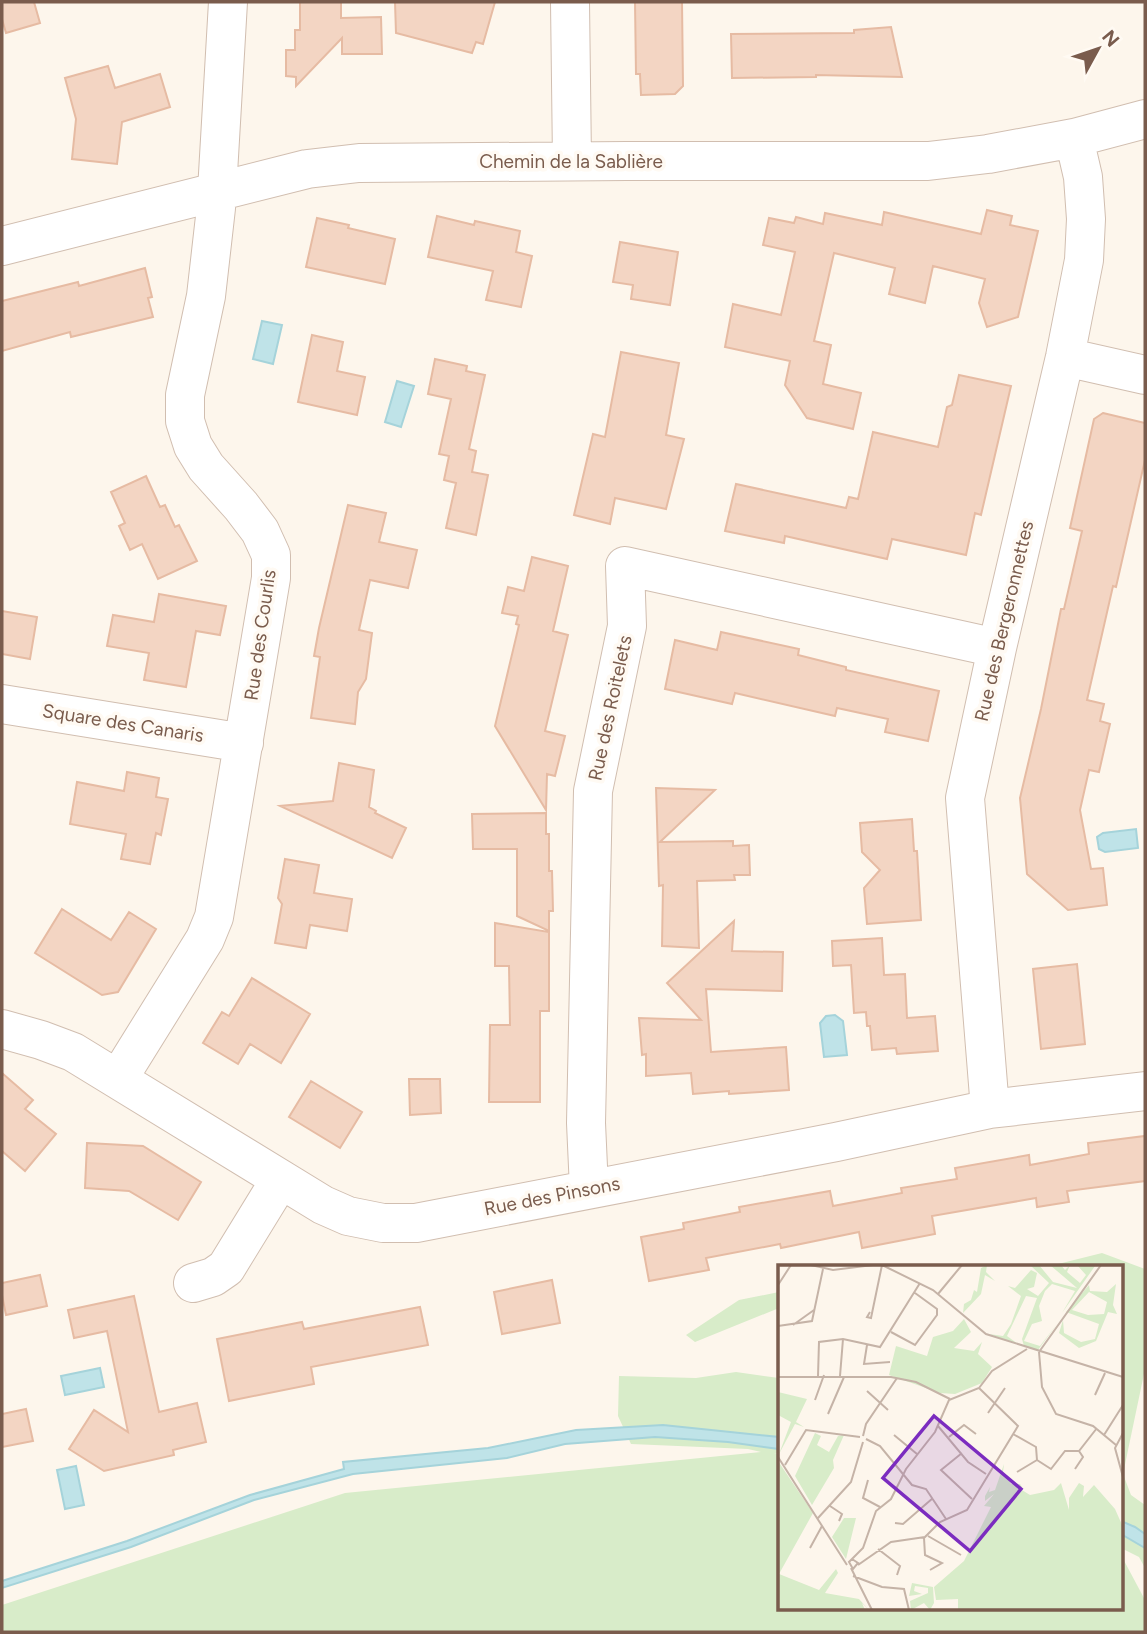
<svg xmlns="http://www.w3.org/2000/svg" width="1147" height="1634" viewBox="0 0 1147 1634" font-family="Figtree,sans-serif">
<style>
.green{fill:#d8ecc9}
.water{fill:#bfe3e8;stroke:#a5d3da;stroke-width:2}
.building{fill:#f3d5c3;stroke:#e6bba3;stroke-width:2}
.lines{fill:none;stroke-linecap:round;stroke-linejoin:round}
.minor-casing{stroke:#d1beb0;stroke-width:40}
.minor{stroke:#fff;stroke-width:38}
.labels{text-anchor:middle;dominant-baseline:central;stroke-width:7;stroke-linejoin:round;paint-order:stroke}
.street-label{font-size:19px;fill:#7a5c4d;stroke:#fffaf3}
.inset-road{fill:none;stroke:#c5b3a7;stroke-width:2}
.view{fill:#7b2cbf;fill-opacity:0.15;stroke:#7b2cbf;stroke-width:3.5}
.inset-edge{fill:none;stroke:#7a5c4d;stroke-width:3.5}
</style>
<rect width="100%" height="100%" fill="#fdf6ec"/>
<path class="green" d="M1102,1253l43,16v100l-22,105 8,21 14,10v63l-6,-11 -18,-9v-282h-71z
M779,1292v16l-84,34 -9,-7 53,-35z
M736,1372l43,6v76l-5,-1 6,2v153h341v-53l24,45v32h-1143v-27l343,-112 416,-41 -13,-3 -117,-5 -13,-28 1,-40 77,2z"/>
<path class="water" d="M262,321l20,4 -9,39 -20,-5z
M397,381l17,5 -13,41 -16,-5z
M1136,829l2,19 -33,4 -6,-3 -2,-12 6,-4z
M835,1015l8,6 4,34 -23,2 -4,-34 6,-7z
M100,1368l4,19 -39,8 -4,-19z
M663,1425l116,12v12l-51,-7 -73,-5 -90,7 -58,14 -154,16 -99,26 -123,47 -129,41v-7l125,-40 123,-46 94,-26 -1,-7 145,-14 88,-18z
M76,1466l8,39 -19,4 -8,-39z
M1121,1521l14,6 10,7v14l-24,-14z"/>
<path class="building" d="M2,2h32l6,21 -34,10 -4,-14z
M300,2h41v16l40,-1 1,37h-40v-16l-46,48v-9l-10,-1v-26h9v-20h5z
M395,2h100l-12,42 -7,-2 -4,11 -76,-20z
M635,2h47l1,84 -8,8 -34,1 -1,-21h-4z
M891,27l11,50 -86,-2v2l-84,1 -1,-44 123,-1v-3z
M108,66l7,22 45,-14 10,33 -48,15 -5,42 -45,-5 4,-40 -11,-41z
M987,210l25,6 -2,9 28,6 -20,86 -31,10 -8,-24 6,-24 -52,-13 -8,37 -36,-9 6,-26 -61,-15 -20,88 17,4 -8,39 38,9 -8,36 -46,-11 -22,-33 5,-24 -65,-14 8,-43 48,11 14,-63 -32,-7 6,-27 25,5 2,-6 27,7 2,-11 57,12 2,-13 97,22z
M437,216l37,9 1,-4 45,10 -4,21 16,4 -11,51 -35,-7 7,-29 -65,-14z
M317,218l32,7 -1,3 47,11 -10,45 -79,-17z
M620,242l58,10 -8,53 -39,-6 2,-14 -20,-3z
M145,268l7,29 -4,1 5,19 -82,20 -1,-5 -68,19v-50l76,-19 1,4z
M312,335l31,7 -6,29 28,6 -8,38 -59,-13z
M621,352l58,11 -13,72 18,4 -18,70 -51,-11 -5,26 -36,-9 19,-81 12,3z
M435,359l32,7 -1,5 19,4 -16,74 7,2 -4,21 16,3 -12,60 -30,-7 10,-45 -12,-3 5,-24 -10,-2 12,-55 -23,-5z
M959,375l52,11 -30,129 -6,-2 -9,42 -74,-16 -5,20 -102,-23 -1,7 -59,-12 11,-47 110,24 3,-11 9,2 15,-67 65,15 9,-40 5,-2z
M1103,413l42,10v37l-29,127 -3,-1 -26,114 17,4 -4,17 10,3 -11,48 -10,-2 -9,40 11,59 12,-1 4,37 -39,5 -41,-36 -7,-76 21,-89 20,-100h3l18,-78 -12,-3 24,-109z
M146,476l14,31 5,-2 10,22 4,-2 18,36 -39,18 -16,-35 -12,6 -11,-24 6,-3 -14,-31z
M348,505l38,8 -7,29 38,8 -9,38 -38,-8 -11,50 13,3 -6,46 -8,13 -3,32 -44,-6 9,-61 -6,-1 5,-28z
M532,557l36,9 -15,65 15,4 -23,96 20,5 -10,40 -8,-2 -1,36 -51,-84 24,-101 -3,-1 2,-8 -16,-3 6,-26 16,4z
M159,594l67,12 -6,29 -24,-4 -10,56 -42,-7 5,-27 -42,-7 6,-31 41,7z
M2,611l35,6 -7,42 -28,-5z
M721,632l78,17 -1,6 48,12v3l93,21 -11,50 -43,-9 3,-13 -51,-11 -2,8 -100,-23 -3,11 -67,-15 10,-49 42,10z
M339,763l35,7 -5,37 7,4 -1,2 31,15 -14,30 -112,-52 53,-5z
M127,772l32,6 -3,19 12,2 -7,36 -5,-2 -6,31 -29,-5 5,-25 -56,-10 7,-42 47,9z
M656,788l59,2 -55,52 73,-1v5l16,-1 1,30h-16l1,5 -38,1 2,67 -37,-2 1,-61 -4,1z
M546,813v21h3v37h3l1,40h-4v20l-32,-15v-67h-44l-1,-35z
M912,819l2,32h3l4,69 -54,4 -3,-36 16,-18 -18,-18 -2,-29z
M285,859l34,6 -5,28 38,6 -5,32 -37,-6 -4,23 -31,-5 7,-39 -4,-6z
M62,909l49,31 18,-28 27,17 -38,63 -16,3 -67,-42z
M734,921l-2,30 51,1 -1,39 -76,-2 5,63 75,-5 3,43 -60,4v-3l-36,3 -2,-21 -45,3v-22l-4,1 -3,-37 62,2 -34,-37z
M495,923l54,9v79h-9v91h-51l1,-77h20l-1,-59h-14z
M882,938l2,37 21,-1 2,44 28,-2 3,35 -41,3 -1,-6 -24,2 -2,-24h-3l-1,-14 -12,1 -3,-48 -18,1 -1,-25z
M1077,964l8,80 -44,5 -8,-80z
M252,978l58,36 -29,49 -31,-19 -12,20 -35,-21 19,-31 7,4z
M2,1073l31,27 -8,9 31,25 -31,37 -23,-20z
M409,1079h31l1,34 -31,2z
M311,1081l51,31 -22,36 -51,-31z
M1145,1136v45l-78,10 2,11 -32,5 -1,-9 -104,18 3,18 -73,14 -3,-16 -78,16 -1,-4 -74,14 3,12 -60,11 -8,-44 43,-8 -1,-6 57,-11 -1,-5 91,-16 3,15 69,-13 -1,-5 56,-9 -2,-11 74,-13 1,10 59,-11 -1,-11z
M87,1143l56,3 58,36 -23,38 -49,-29 -44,-3z
M40,1275l7,31 -41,9 -4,-20v-12z
M552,1280l8,43 -58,11 -8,-42z
M134,1296l25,116 38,-9 9,39 -33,8 1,5 -70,16 -35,-22 25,-39 34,22 -21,-101 -33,7 -6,-28z
M420,1307l8,38 -117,22 3,17 -85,17 -12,-62 85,-17 2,7z
M26,1409l7,32 -31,6v-33z"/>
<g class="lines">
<defs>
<path id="minor" d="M570,2l2,159
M2,246l305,-77 52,-6 268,-2h301l60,-7 86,-16 71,-19
M1065,357l80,18
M2,704l242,39
M2,1029l39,11 32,12 250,153 25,11 35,7h33l420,-81 154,-33 155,-18
M118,1079l87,-140 9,-22 57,-339v-23l-11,-24 -19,-25 -35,-39 -13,-21 -8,-25v-26l21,-99 10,-88 12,-206
M990,1109l-25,-311 32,-150 68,-291 19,-97 2,-41 -3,-42 -9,-39
M589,1189l-3,-66 7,-332 34,-165 -2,-60 372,82
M193,1283l20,-6 13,-9 54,-88"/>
</defs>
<use href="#minor" class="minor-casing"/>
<use href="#minor" class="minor"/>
</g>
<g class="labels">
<g class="street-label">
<text x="571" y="161">Chemin de la Sablière</text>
<text transform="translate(1004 621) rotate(-77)">Rue des Bergeronnettes</text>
<text transform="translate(260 635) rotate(-82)">Rue des Courlis</text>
<text transform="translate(610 708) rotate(-78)">Rue des Roitelets</text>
<text transform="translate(123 723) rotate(9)">Square des Canaris</text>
<text transform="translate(552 1196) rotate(-11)">Rue des Pinsons</text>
</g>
</g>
<g transform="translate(778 1265)">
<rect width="345" height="345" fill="#fdf6ec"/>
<path d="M209,0l-1,7 9,9 -10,-6 -4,19 -18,19 1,-9 7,-4 3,-10 3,2 4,-24zM252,0h9l14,17 24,6 -27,-23h11l4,5 5,-5 -3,7 13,11 6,-8 -9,-10 18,1 -33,47 13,-22 -23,-7 -7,7 -6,15 3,15 -10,3 -8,17 16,5 17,-22 -19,26 -14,-4 -2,-7 15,-41 -11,-2 -19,40 11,8 -29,-10 14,2 8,-12 10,-28 -13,-10 7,2 16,-18 6,3 -3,14 -7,2 11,7 11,-13zM338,19l-3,21 4,9 -9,-2 -12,29 -17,7 -20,-15 4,-13 1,13 17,9 14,-3 4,-15 -33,-12 23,-27 1,6 17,1zM311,27l18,10 -3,12 -16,1 -16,-5zM186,54l7,13 -17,16 20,3 8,-9 -4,12 14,13 -10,16 -27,11 -15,-1 -51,-18 7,-29 31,10 6,-19 20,-6zM0,127l29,7 -11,23 8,5 -9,-3 -16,30 12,-32 -13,-7zM37,168l6,3 -4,9 12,7 9,-16 6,-1 -11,25 1,8 -22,37 -17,-29zM0,196l35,52 -34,61 40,16 17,-21 2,4 -13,20 34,6 10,11 -7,-7 3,7h-87zM226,199l-1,8 8,12h9l2,3h-5l13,8 24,-5 7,-7 8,27v-12l10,-15 5,3 -1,11 11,-12 21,24 8,18v83h-165v-11l-22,1 -2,-13 30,-26 27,-54 -7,-1 10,-12 -9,7v-5l5,-9 -1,5 6,-2zM66,253h12l-10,41 -14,-22zM134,318l21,4 1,16 -4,7 -6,-7 -13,7 -1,-9 18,-8v-5l-13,-2 -1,5 8,3 -13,2z" fill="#d8ecc9" fill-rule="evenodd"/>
<path class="inset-road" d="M33,0l22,5 40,-5M104,0l51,25 53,44 137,43M0,20l13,-20M160,29l24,-29M92,47l-3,5 4,1 11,-53M15,60l21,-15M0,61l34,-5 11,-52M113,67l24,13 22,-30v-6l-22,-16M89,80l-3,19 26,-2M261,87l3,35 14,27 37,12 23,19M261,87l62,-87M40,111l1,-34 24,-3 37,8 40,-64M62,111l3,-37M0,112h113l25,5 34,17M89,126l21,19M317,130l10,-22M37,135l9,-25M210,148l17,-25M50,149l16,-37M160,161l30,36 18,12M345,168l-8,15 8,29M235,169l23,13 1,13 14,9 14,-18h14l18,-23M116,170l23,19M326,170l19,-30M85,171l3,-12 31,-46M171,172l15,-12 12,9M88,174l14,7 32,39 14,4 20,30M184,188l-21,17 31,29M0,192l69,108M7,200l21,-35 54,7M297,204l8,-12 -4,-6M239,207l20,-12M90,215l-5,18 17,9M52,241l12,8 -3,7M40,253l33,-36 12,-40M117,258l8,1 30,-26M150,271l33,19M32,283l12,-22M100,284l22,17 -3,9M74,294l6,4 -5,6 -4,-7 14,-14 13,-37 15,-12 15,-30 29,-37 14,-32 30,-12 13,-17 35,-22M80,300l33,-23 34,-5M73,303l21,42M152,305l12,-7 -17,-8 -1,-17 16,-16 27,-12 51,-84 -39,-38M75,311l29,11 22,2 5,21"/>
<path class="view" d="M156,151l87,73 -51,62 -87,-73z"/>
<rect width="345" height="345" class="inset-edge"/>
</g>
<rect width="1147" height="1634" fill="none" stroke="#7a5c4d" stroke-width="7"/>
<g transform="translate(1098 49) rotate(50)" stroke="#fffaf3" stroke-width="5" paint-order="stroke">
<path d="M0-5L12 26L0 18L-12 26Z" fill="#7a5c4d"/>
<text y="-10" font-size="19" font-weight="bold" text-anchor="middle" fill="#7a5c4d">N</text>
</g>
</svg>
